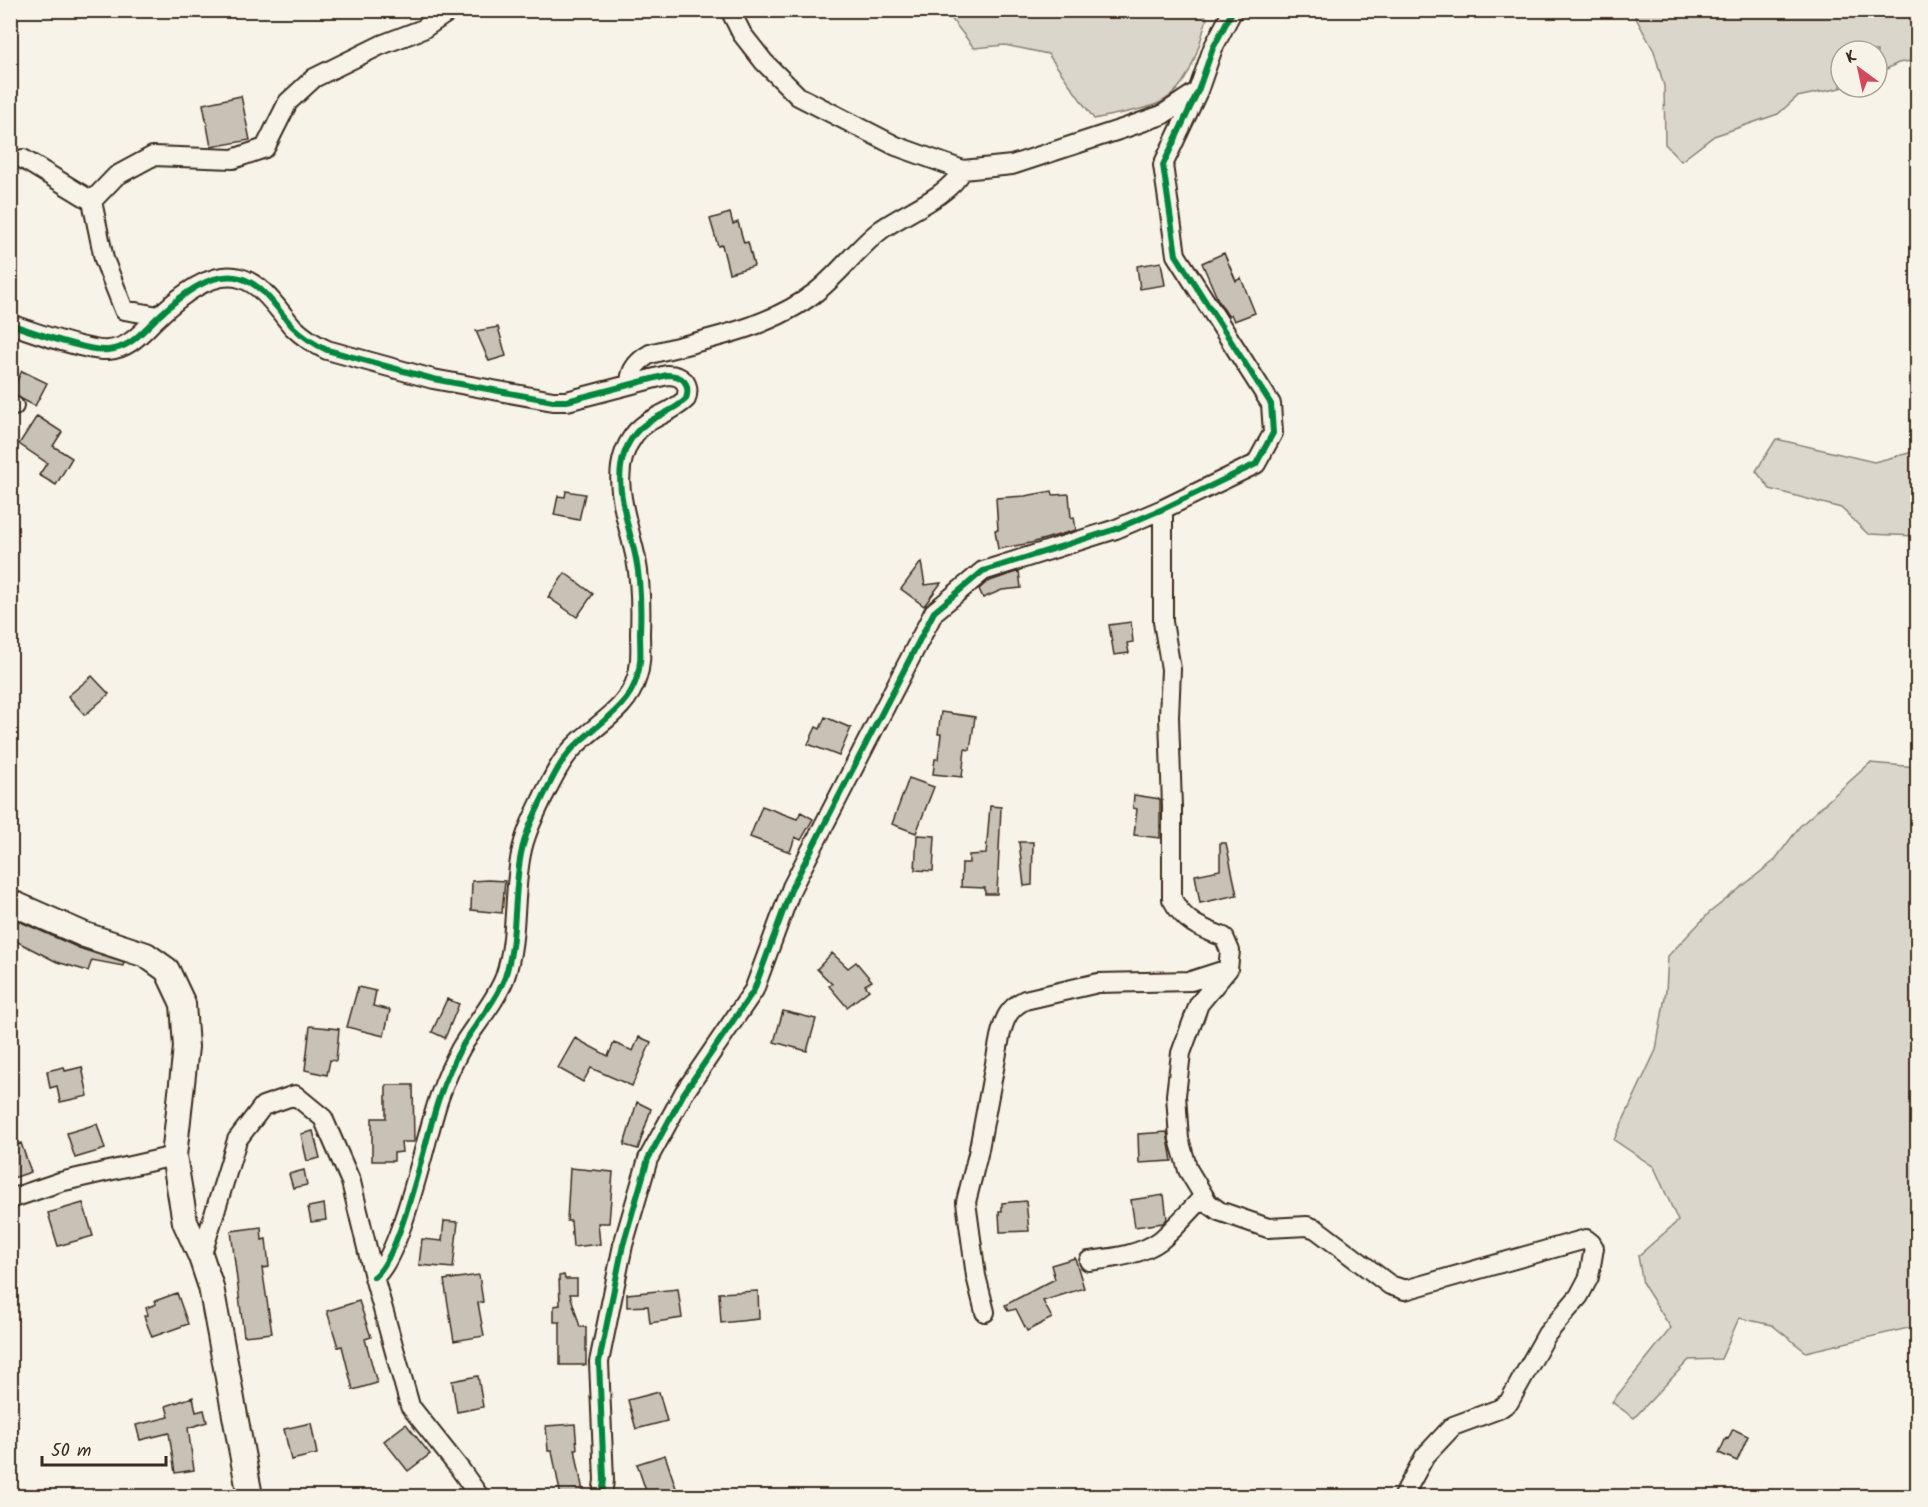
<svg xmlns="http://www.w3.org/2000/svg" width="1928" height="1507" viewBox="0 0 1928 1507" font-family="Kalam,sans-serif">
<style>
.green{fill:#dbd6cb;stroke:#8b8074;stroke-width:1.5}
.building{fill:#c8c1b6;stroke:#3b2a1e;stroke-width:1.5}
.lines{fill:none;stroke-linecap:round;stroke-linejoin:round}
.street-casing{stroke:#3b2a1e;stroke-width:22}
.secondary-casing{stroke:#3b2a1e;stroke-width:28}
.street{stroke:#f7f3e8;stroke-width:18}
.secondary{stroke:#f7f3e8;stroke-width:24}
.cycleway-casing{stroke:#f7f3e8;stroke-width:10}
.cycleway{stroke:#00873e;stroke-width:6}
</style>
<rect width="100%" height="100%" fill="#f7f3e8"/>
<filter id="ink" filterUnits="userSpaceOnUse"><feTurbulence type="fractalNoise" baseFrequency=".0167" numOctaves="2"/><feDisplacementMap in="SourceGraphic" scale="12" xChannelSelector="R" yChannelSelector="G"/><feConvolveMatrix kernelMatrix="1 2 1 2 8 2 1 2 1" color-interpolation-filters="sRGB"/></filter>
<g filter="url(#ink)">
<path class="green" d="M1199,10l8,8c-9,32 -18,75 -53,87 -19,7 -40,9 -60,14l-46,-65 -43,-9 -31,3 -24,-31 -1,-6z
M1632,11h285v49l-19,3 -21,11v-23h-36v36h4l-48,10 -19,17 -64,22 -33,25 -16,-17 -1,-58 -10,-35z
M1776,439l98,23 43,-11v85l-49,-2 -27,-26 -71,-19 -14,-18z
M1870,763l47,4v571l-9,-10 -102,24 -34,-27 -33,-7 -18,41 -32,1 -55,58 -22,-16 59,-74 -28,-44 -5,-28 40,-35 -24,-54 -40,-27 42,-90 10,-59 2,-35 41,-43 65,-52 26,-35z"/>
<path class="building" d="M241,96l9,44 -39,7 -8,-43z
M730,213l3,11 5,-2 6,21 4,-1 6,24 -25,7 -7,-28 -4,1 -8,-27z
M1224,253l12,28 5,-3 14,35 -21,8 -3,-7 -3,2 -10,-16 -16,-37z
M1161,262l4,23 -25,4 -3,-23z
M498,327l8,29 -17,5 -13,-30z
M22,371l25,12 -12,23 -25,-13z
M37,416l25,16 -9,14 19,12 -16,27 -17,-10 8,-12 -28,-19z
M566,491l19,3 -6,26 -25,-5 4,-19 7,1z
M1052,491l1,4 16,-1 2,24 3,-1 2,13 -45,13 -33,6 -3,-19h3l-2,-32 29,-2z
M921,562l4,23 16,-2 -17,23 -23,-17z
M1019,571l2,17 -19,2 -19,8 -4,-9 8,-7z
M565,573l28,21 -16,23 -29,-20z
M1131,622l2,20 -6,1 2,10 -15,2 -5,-30z
M92,676l17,18 -24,21 -17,-19z
M941,712l34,5 -5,33 -5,-1 -3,28 -29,-3 2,-15h3l3,-25h-3z
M825,717l26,11 -12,28 -31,-12 8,-17 4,2z
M909,778l25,9 -18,46 -24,-9z
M1134,795l26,4v39l-26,-3 3,-26 -4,-1z
M762,806l35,13 4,-7 12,7 -12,21 -6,-3 -5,15 -40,-15z
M990,806l11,1 -4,87h-12v-6l-24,-1 1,-24h7v-8l17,-1z
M917,835l18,1 -2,35 -18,-1z
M1019,842h14l-1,43 -8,1z
M1220,843h6l11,52 -37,8 -5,-28 25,-5z
M488,880l17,1 -3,32 -31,-3 1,-29z
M12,918l67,30 45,15 -1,3 -31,-6 -4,11 -31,-9 -47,-24z
M832,953l16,15 8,-6 16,19 -7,4 4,5 -22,17 -18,-21 3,-2 -15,-15z
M358,987l18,4 -3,15 17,4 -6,26 -37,-9z
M447,999l12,5 -14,34 -13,-6z
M783,1011l33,8 -9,32 -33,-9z
M310,1026l29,3 -3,32 -6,-1 -3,15 -22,-5z
M639,1037l12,5 -19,44 -41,-18 -8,14 -25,-14 17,-30 33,18 6,-13 19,8z
M64,1067l1,4 17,-4 6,29 -28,6 -3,-16 -7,2 -3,-17z
M386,1085h27l1,57h-13l1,10 -8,1v8h-22v-43h14z
M637,1102l14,7 -13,40 -14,-4z
M97,1124l8,25 -30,9 -8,-25z
M313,1131l7,27 -13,3 -6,-27z
M1167,1132l5,29 -33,2 -1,-29z
M21,1143l10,29 -21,7v-32z
M570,1168l43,4 -4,51h-11l2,21 -27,3 -2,-26h-4z
M304,1170l3,15 -14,3 -4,-14z
M1164,1195l3,24 -4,4 -28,4 -4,-27z
M1026,1201l3,30 -29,1 -1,-21h3v-8z
M83,1203l10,33 -35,10 -10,-33z
M324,1204l2,16 -15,2 -3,-15z
M444,1221l14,1 -5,46 -34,-3 3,-26 20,2z
M261,1227l1,13 4,-1 3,28 -7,1 10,65 -28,3 -13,-105z
M1075,1258l9,30 -41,13 9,17 -25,13 -11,-22 -8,2 -3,-6 50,-26 -4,-14z
M479,1275l4,27 -5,1 6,33 -30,5 -10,-61z
M564,1275l1,4h12v15h-7l10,33h6v38h-26v-43h-6v-16l6,-1 -1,-29z
M678,1289l4,29 -32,5 -2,-17 -21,1v-13z
M758,1291l1,28 -38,4 -2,-30z
M177,1293l11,31 -36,13 -8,-21 4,-1 -2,-7 10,-4 -1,-3z
M359,1301l12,36 -6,2 12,44 -24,7 -11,-44 -4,1 -11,-36z
M478,1376l5,31 -26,5 -5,-31z
M659,1392l8,29 -31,8 -8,-29z
M193,1397l3,15 8,-2 3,12 -19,6 6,42 -19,3 -6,-40 -29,7 -4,-15 33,-8 -3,-11z
M311,1423l6,31 -26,6 -7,-31z
M406,1424l24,30 -22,17 -24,-30z
M575,1424l2,25h-2l9,48h-23l-9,-46h-4l-2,-25z
M1733,1429l15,7 -11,25 -18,-8 7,-15 2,1z
M665,1455l14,42h-31l-11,-33z"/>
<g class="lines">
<defs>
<path id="street" d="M730,10l12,24 22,28 34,34 98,50 67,24 49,-5 113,-37 37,-13 36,-24
M23,159l69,42
M159,316l-35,-6 -20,-51 -12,-58 24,-25 37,-20 80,3 32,-11 23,-46 26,-24 67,-33 42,-16 28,-19
M10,324c21,7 78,28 98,26 24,-2 35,-20 52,-35 19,-18 51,-45 80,-37 24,7 37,31 53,49 10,10 21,17 34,23l106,29 120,22h14l100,-26c15,0 24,8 19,24 -15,15 -39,18 -52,36 -28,37 -6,84 2,124 5,25 5,48 4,74 0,15 2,29 -3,44 -9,32 -39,46 -61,68 -15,14 -23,33 -32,50 -9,19 -19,38 -23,59 -8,40 -3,84 -16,123 -10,26 -30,47 -44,71 -9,16 -16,33 -22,50 -13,37 -38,160 -65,179
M630,384c0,-15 8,-23 20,-30 56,-15 119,-25 166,-62 24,-19 42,-45 66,-63 27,-19 63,-30 81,-59
M10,404l4,2
M1163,509v113l8,47 -2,48 3,90v92c12,23 28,29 52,38l6,14 -2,18 -29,35 -18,49 -5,42 3,44 9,31 20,33 11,8 49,17 39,-2 9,3 74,56 15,5 181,-51 5,4 3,5 -5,29 -10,19 -32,38 -38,68 -10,7 -46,17 -28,30 -22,40
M10,1199l50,-17 114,-26
M201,1257l36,-117 26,-34 32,-11 28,23 28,64 23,95 36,129 50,63 19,27
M1089,1261c24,-3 52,-6 72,-21 15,-13 29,-29 43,-44
M985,1312l-9,-36 -10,-74 12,-48 22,-117c4,-17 8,-29 25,-37l73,-17 93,-2 37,-12
M602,1496l2,-16 -5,-118 24,-117 25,-86 36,-66 70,-103 38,-103 142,-275 49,-41 133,-42 47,-20 93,-45 17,-31 -2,-29 -95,-149 -13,-90 35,-74 15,-43 20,-38"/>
<path id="secondary" d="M10,902l75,33 61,20 21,15 16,34 3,43 -12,109 11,66 16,35 10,30 39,209"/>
</defs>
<use href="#street" class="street-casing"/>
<use href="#secondary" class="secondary-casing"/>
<use href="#street" class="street"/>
<use href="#secondary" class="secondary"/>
<defs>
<path id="cycleway" d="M10,324c21,7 78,28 98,26 24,-2 35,-20 52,-35 19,-18 51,-45 80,-37 24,7 37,31 53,49 10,10 21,17 34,23l106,29 120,22h14l100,-26c15,0 24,8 19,24 -15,15 -39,18 -52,36 -28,37 -6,84 2,124 5,25 5,48 4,74 0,15 2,29 -3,44 -9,32 -39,46 -61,68 -15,14 -23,33 -32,50 -9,19 -19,38 -23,59 -8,40 -3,84 -16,123 -10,26 -30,47 -44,71 -9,16 -16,33 -22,50 -13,37 -38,160 -65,179
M602,1496l2,-16 -5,-118 24,-117 25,-86 36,-66 70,-103 38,-103 142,-275 49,-41 133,-42 47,-20 93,-45 17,-31 -2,-29 -95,-149 -13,-90 35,-74 15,-43 20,-38"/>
</defs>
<use href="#cycleway" class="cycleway-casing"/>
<use href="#cycleway" class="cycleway"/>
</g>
</g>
<rect width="1928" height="1507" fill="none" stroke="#f7f3e8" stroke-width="36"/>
<rect x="18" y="18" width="1892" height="1471" fill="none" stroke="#3b2a1e" stroke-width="2" filter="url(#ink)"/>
<g transform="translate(1859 69) rotate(327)"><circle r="28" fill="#f7f3e8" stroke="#aca397" stroke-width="1.5"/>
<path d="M0-4.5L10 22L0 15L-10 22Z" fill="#d1495b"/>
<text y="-9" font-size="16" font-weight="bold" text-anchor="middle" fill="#3b2a1e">K</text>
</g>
<path d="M42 1456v9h124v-9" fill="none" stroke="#3b2a1e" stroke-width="3"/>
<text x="51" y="1456" font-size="18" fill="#3b2a1e" stroke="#f7f3e8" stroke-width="4.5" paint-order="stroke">50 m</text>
</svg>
